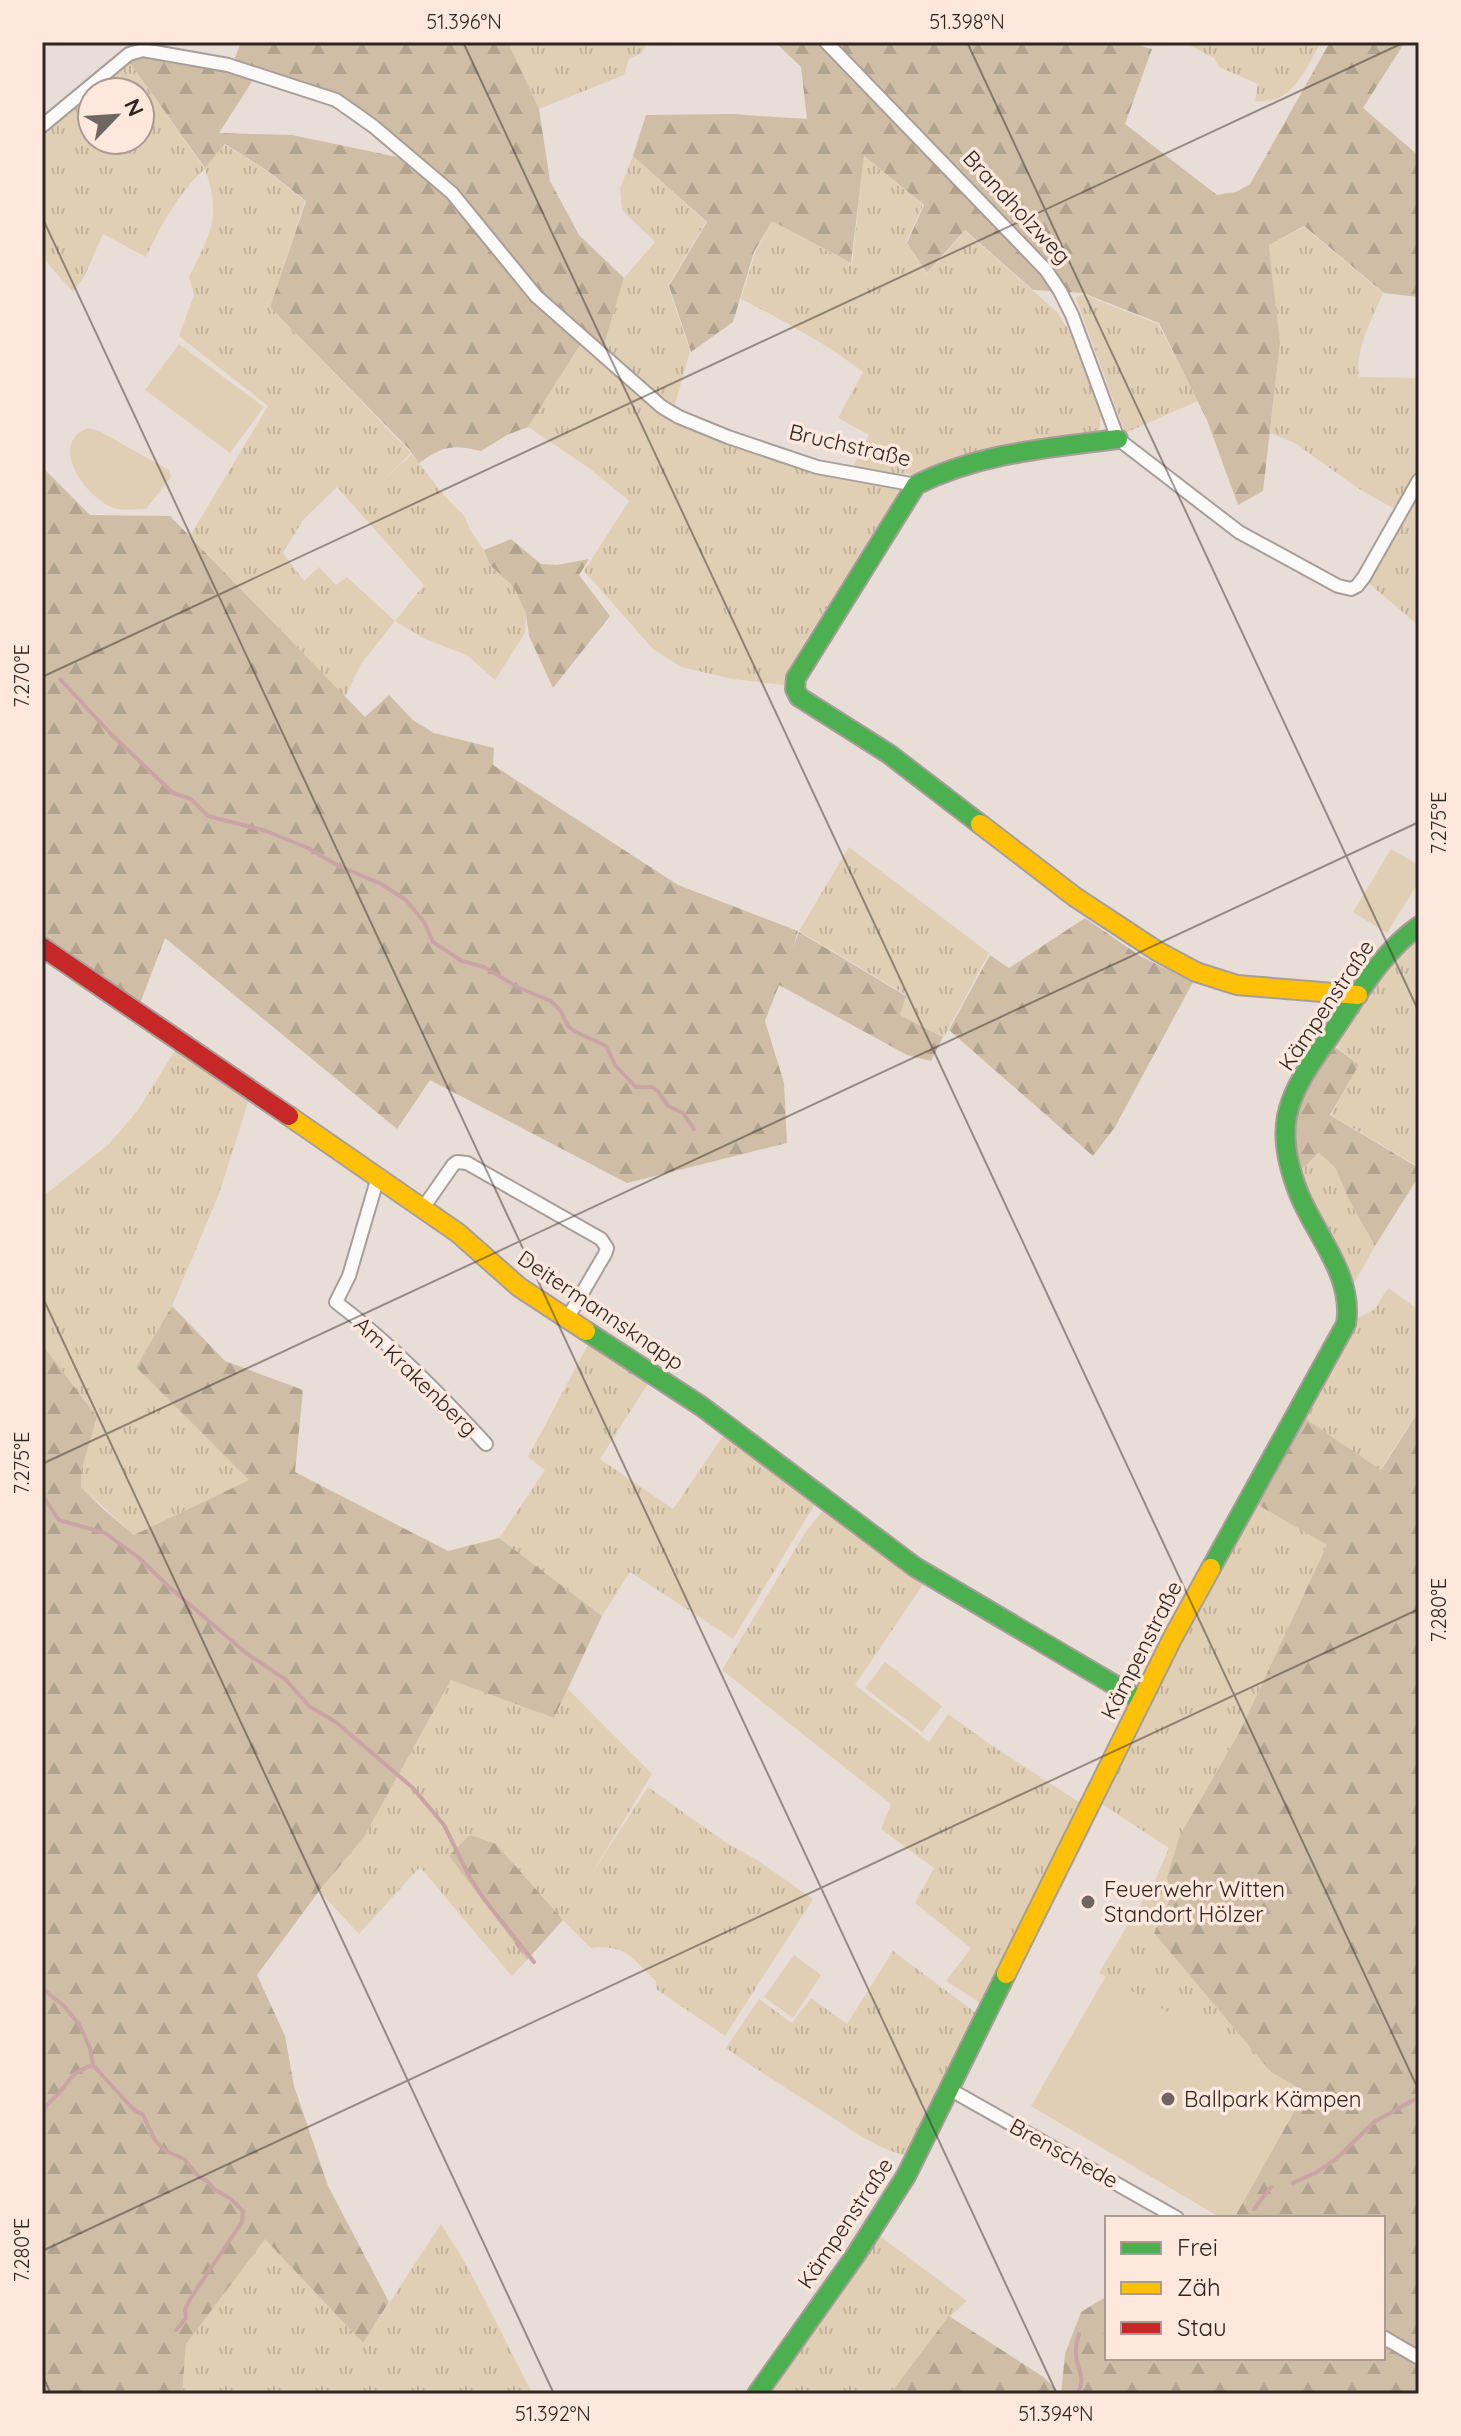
<svg xmlns="http://www.w3.org/2000/svg" width="1461" height="2436" viewBox="0 0 1461 2436" font-family="Quicksand,sans-serif">
<style>
.grass{fill:url(#grass-tufts);fill-rule:evenodd}
.forest{fill:url(#forest-firs)}
.pitch{fill:#e0cfb5}
.lines{fill:none;stroke-linecap:round;stroke-linejoin:round}
.stream{stroke:#caa4a5;stroke-width:4}
.street-casing{stroke:#a89e99;stroke-width:16}
.fast-casing{stroke:#a89e99;stroke-width:22}
.slow-casing{stroke:#a89e99;stroke-width:22}
.jam-casing{stroke:#a89e99;stroke-width:22}
.street{stroke:#fcfaf9;stroke-width:12}
.fast{stroke:#4caf50;stroke-width:18}
.slow{stroke:#ffc107;stroke-width:18}
.jam{stroke:#c62828;stroke-width:18}
.ticks{fill:none;stroke:#2f2622;stroke-width:2;stroke-opacity:0.45}
.poi-dot{fill:#706661;stroke:#fee7dc;stroke-width:3}
.labels{text-anchor:middle;dominant-baseline:central;stroke-width:7;stroke-linejoin:round;paint-order:stroke}
.street-label{font-size:22px;fill:#2f2622;stroke:#fee7dc}
.poi-label{font-size:22px;fill:#2f2622;stroke:#fee7dc;text-anchor:start}
.neatline{fill:none;stroke:#2f2622;stroke-width:3}
.ticks-label{font-size:20px;text-anchor:middle;fill:#2f2622}
</style>
<defs>
<pattern id="grass-tufts" width="24" height="20" patternUnits="userSpaceOnUse" patternTransform="scale(2)"><rect width="24" height="20" fill="#e0cfb5"/><path d="M3 7l-1-3M5 7V3M7 7l1-3M15 17l-1-3M17 17v-4M19 17l1-3" fill="none" stroke="#c0b29b"/></pattern>
<pattern id="forest-firs" width="22" height="20" patternUnits="userSpaceOnUse" patternTransform="scale(2)"><rect width="22" height="20" fill="#cfbea5"/><path d="M5 1l3.5 6h-7zM16 11l3.5 6h-7z" fill="#b2a38e"/></pattern>
</defs>
<rect width="100%" height="100%" fill="#e9ddd7"/>
<path class="grass" d="M508,42h139l-5,11 -13,6 -5,16 -85,34z
M1183,42h138c-16,28 -29,64 -66,59l3,-17 -39,-17 -5,-9z
M128,60l76,108 21,-23 39,24 41,32 -35,106 141,146 -29,28 30,-27 30,39 23,24 5,13 14,20 6,15 24,21 12,28 -1,19 -30,47 -28,-25 -42,-16 -30,-18 -34,43 -16,33 -155,-161 78,-130 -89,-70 15,-41 -5,-18c21,-43 33,-59 16,-108 -26,22 -44,57 -59,88l-43,-23 -19,43 -11,15 -24,-27 -7,-12v-117zM92,92h48v48h-48zM337,487l87,98 -29,36 -48,-44 -11,8 -17,-18 -15,14 -21,-28 20,-33z
M633,156l73,66 -38,64 22,65 -16,57 -29,-20 -42,-40 21,-70 31,-36 -33,-32 -2,-22z
M864,156l59,49 -17,37 21,32 38,-43 92,81 11,17 33,84 -2,19 -8,6 -135,20 -25,9 -13,8 -66,-6 17,-34 -31,-17 25,-46c-38,-29 -79,-51 -122,-73l14,-46 17,-32 80,43z
M1304,227l79,66c-11,26 -28,56 -24,84l60,1v96l-19,38 -41,-23 -64,-46 -25,-10 10,-90 -11,-98z
M1082,294l76,30 40,77 -73,32 -49,-135z
M582,342l80,71 152,58 88,20 -4,10 -23,32 -68,105 -17,30 -6,17 -51,-6 -52,-12 -28,-18 -69,-78 45,-70 -40,-33 -61,-41z
M1419,486v140l-54,-46z
M849,847l140,106 -45,84 -44,-22 6,-20 -107,-64z
M1419,936v231l-88,-52 28,-50 -24,-20 24,-40 36,-50z
M179,1044l72,49 -32,101 -47,112 -36,61 113,113 -115,55 -53,-48 1,-19 15,-51 -55,-73v-147l67,-53 29,-34z
M1320,1153l15,14 14,33 26,46 -24,42 -55,-113z
M1388,1288l31,22v100l-39,60 -79,-54 52,-96 21,-10z
M591,1339l60,40 -51,80 73,50 54,-79 91,69 -85,140 -103,-67 -28,44 -103,-78 46,-68 -17,-13z
M1253,1502l74,43 -87,186 -60,104 -13,42 4,18 -17,38 117,139 -172,-99 46,-77 3,1 21,-49 -70,-46 9,-24z
M824,1509l102,71 -71,105 74,57 19,-28 43,31 91,59 -97,202 -39,-25 25,-33 -56,-45 19,-35 -53,-39 10,-25 -169,-134 85,-140z
M452,1679l102,39 14,-29 84,85 -63,104 59,-91 77,55 32,18 56,39 -88,137 -69,-47v-8c-23,-22 -30,-37 -65,-33l-28,-28 -67,-76 -47,12 78,104 -15,16 -92,-109 -61,67 -40,-43 45,-54z
M893,1951l87,65 -68,140c-30,-3 -60,-26 -85,-42 -34,-21 -68,-43 -101,-66l33,-49 33,24 19,-25 36,26z
M441,2224c36,54 61,113 92,170h-351l4,-50 79,-106 98,105z
M877,2234l90,67 -18,16 -59,77h-127z"/>
<path class="forest" d="M241,42h267l31,67 11,72 29,54 45,43 -21,70 -73,-63 -123,-135 -62,-52 -111,-37z
M775,42h352l25,7 -27,75 92,71 19,-3 14,-8 80,-142h75l-42,66 56,48v141l-35,-4 -80,-67 -35,19 11,98 -17,148 -25,14 -31,-85 -48,-97 -76,-30 -50,-3 -68,-60 -38,43 -20,-30 17,-38 -60,-49 -13,107 -79,-42 -18,31 -21,70 -42,30 -22,-66 38,-64 -74,-66 13,-41 86,-1 75,5 -6,-52z
M138,55l99,15 18,7 -36,56 73,2 110,23 43,35 137,149 -54,85 -21,8 -26,16c-29,-7 -38,-5 -62,12l-9,-13 -140,-143 36,-106 -41,-32 -40,-25 -20,24 -77,-108z
M42,467l48,48 80,1 195,201 24,-22 24,25 21,13 60,15 -1,17 185,120 120,46 -5,17 6,-16 107,64 -6,19 43,22 -12,24 -24,-6 -128,-70 -14,36 19,62 3,60 -160,40 -197,-103 -33,49 -232,-191 -26,68 -97,-67z
M511,539l30,25 16,1 32,-6 -10,16 31,41 -57,72 -24,-52 -3,-22 -12,-27 -24,-22 -6,-15z
M1085,918l55,38 53,26 -78,145 -22,29 -144,-126 41,-75 19,13z
M1334,1046l25,19 -29,50 89,53v8l-44,70 -26,-46 -14,-33 -16,-14 -23,22c-10,-61 5,-81 38,-129z
M172,1306l53,55 78,29 -8,82 153,79 51,-13 103,78 -48,102 -103,-38 -87,157 -45,54 -62,84 28,61 9,50 34,100 61,116 -26,41 -98,-104 -79,105 -4,50h-140v-1050l55,73 -15,51 -1,19 21,21 32,27 115,-55 -113,-113z
M1419,1411v983h-358l4,-40 16,-42 26,-16v62h276v-140h-149l71,-126 -34,-20 -117,-139 17,-37 -4,-19 13,-42 60,-104 87,-186 -74,-43 48,-86 80,54z
M470,1835l26,9 67,76 -36,40 -78,-104z
M949,2316l93,60 19,18h-171z"/>
<path class="pitch" d="M179,344l85,63 -34,46 -85,-63z
M88,428l11,3 70,39 2,7 -25,32c-10,0 -23,2 -32,-1 -28,-9 -67,-65 -26,-80z
M1391,849l28,16v16l-32,52 -34,-21z
M885,1662l57,44 -20,26 -57,-44z
M794,1955l27,20 -28,43 -29,-21z
M1106,1976l199,116 -71,126h-13l-190,-112z"/>
<g class="lines">
<path class="stream" d="M60,679l51,55 62,59 18,6 17,17 58,15 42,17 29,17 44,19 25,16 18,22 9,20 29,19 22,6 35,21 32,13 9,9 8,16 6,5 32,15 9,19 14,15 7,7h16l6,4 10,15 15,7 11,16
M42,1495l17,25 46,13 33,24 29,28 79,68 40,27 24,27 26,15 77,66 31,37 25,51 15,23 50,63
M42,1988l22,18 15,18 11,24 3,17 40,44 10,6 12,25 9,10 20,9 15,18 8,4 7,8 17,10 12,12 -1,11 -52,77 -5,11 1,8 -10,12
M42,2116c2,-11 8,-13 15,-21 16,-17 11,-21 36,-30
M1293,2183l22,-10 21,-14 38,-37 45,-25
M1254,2209l17,-22
M1077,2394c10,-18 0,-23 -1,-39 -1,-7 1,-14 3,-21"/>
<defs>
<path id="street" d="M826,42l220,228 14,21 12,24 46,124 121,93 99,54 13,3 6,-3 7,-9 55,-97
M42,126l87,-72 14,-4 85,15 108,35 37,26 79,67 84,103 126,111 17,10 49,20 89,30 99,18
M378,1177l-29,99 -13,26c56,43 103,91 150,142
M423,1208l30,-43 4,-3 10,1 134,76 6,9 -2,6 -38,65
M951,2090l226,128
M1383,2337l36,21"/>
<path id="fast" d="M980,824l-91,-70 -90,-57 -4,-8 1,-11 120,-193c64,-32 132,-37 202,-46
M586,1331l115,75 214,161 225,133
M1211,1568l135,-244c8,-48 -30,-88 -47,-130 -10,-25 -17,-52 -12,-78 7,-33 29,-59 47,-86 25,-37 48,-78 85,-104
M757,2394l98,-138 51,-80 100,-202"/>
<path id="slow" d="M980,824l95,73 82,54 39,21 41,13 121,10
M289,1116l169,117 61,54 67,44
M1006,1974l166,-335 39,-71"/>
<path id="jam" d="M42,947l247,169"/>
</defs>
<use href="#street" class="street-casing"/>
<use href="#fast" class="fast-casing"/>
<use href="#slow" class="slow-casing"/>
<use href="#jam" class="jam-casing"/>
<use href="#street" class="street"/>
<use href="#fast" class="fast"/>
<use href="#slow" class="slow"/>
<use href="#jam" class="jam"/>
</g>
<path class="ticks" d="M463,42l956,2049M967,42l452,970M42,217l1015,2177M42,677l1363,-635M42,1296l512,1098M42,1464l1377,-642M42,2251l1377,-642M42,2375l9,19"/>
<g class="poi-dot">
<circle cx="1088" cy="1902" r="8"/>
<circle cx="1168" cy="2099" r="8"/>
</g>
<g class="labels">
<g class="street-label">
<text transform="translate(1017 207) rotate(47)">Brandholzweg</text>
<text transform="translate(850 445) rotate(13)">Bruchstraße</text>
<text transform="translate(1326 1005) rotate(-56)">Kämpenstraße</text>
<text transform="translate(601 1310) rotate(34)">Deitermannsknapp</text>
<text transform="translate(416 1376) rotate(44)">Am Krakenberg</text>
<text transform="translate(1141 1650) rotate(-63)">Kämpenstraße</text>
<text transform="translate(1064 2153) rotate(29)">Brenschede</text>
<text transform="translate(845 2223) rotate(-56)">Kämpenstraße</text>
</g>
<g class="poi-label">
<text x="1104" y="1889">Feuerwehr Witten<tspan x="1104" dy="25">Standort Hölzer</tspan></text>
<text x="1184" y="2099">Ballpark Kämpen</text>
</g>
</g>
<rect width="1461" height="2436" fill="none" stroke="#fee7dc" stroke-width="88"/>
<rect x="1105" y="2216" width="280" height="144" fill="#fee7dc" stroke="#ab9a92" stroke-width="2"/>
<rect x="1121" y="2242" width="40" height="12" fill="#4caf50" stroke="#ab9a92" stroke-width="2"/>
<text x="1177" y="2256" font-size="24" fill="#2f2622">Frei</text>
<rect x="1121" y="2282" width="40" height="12" fill="#ffc107" stroke="#ab9a92" stroke-width="2"/>
<text x="1177" y="2296" font-size="24" fill="#2f2622">Zäh</text>
<rect x="1121" y="2322" width="40" height="12" fill="#c62828" stroke="#ab9a92" stroke-width="2"/>
<text x="1177" y="2336" font-size="24" fill="#2f2622">Stau</text>
<g transform="translate(116 116) rotate(65)"><circle r="38" fill="#fee7dc" stroke="#ab9a92" stroke-width="2"/>
<path d="M0-6L14 30L0 20L-14 30Z" fill="#706661"/>
<text y="-12" font-size="22" font-weight="bold" text-anchor="middle" fill="#2f2622">N</text>
</g>
<rect x="44" y="44" width="1373" height="2348" class="neatline"/>
<g class="ticks-label">
<text x="464" y="29">51.396°N</text>
<text x="967" y="29">51.398°N</text>
<text transform="translate(22 676) rotate(-90)" y="7">7.270°E</text>
<text transform="translate(1439 823) rotate(-90)" y="7">7.275°E</text>
<text transform="translate(22 1463) rotate(-90)" y="7">7.275°E</text>
<text transform="translate(1439 1610) rotate(-90)" y="7">7.280°E</text>
<text transform="translate(22 2250) rotate(-90)" y="7">7.280°E</text>
<text x="553" y="2421">51.392°N</text>
<text x="1056" y="2421">51.394°N</text>
</g>
</svg>
